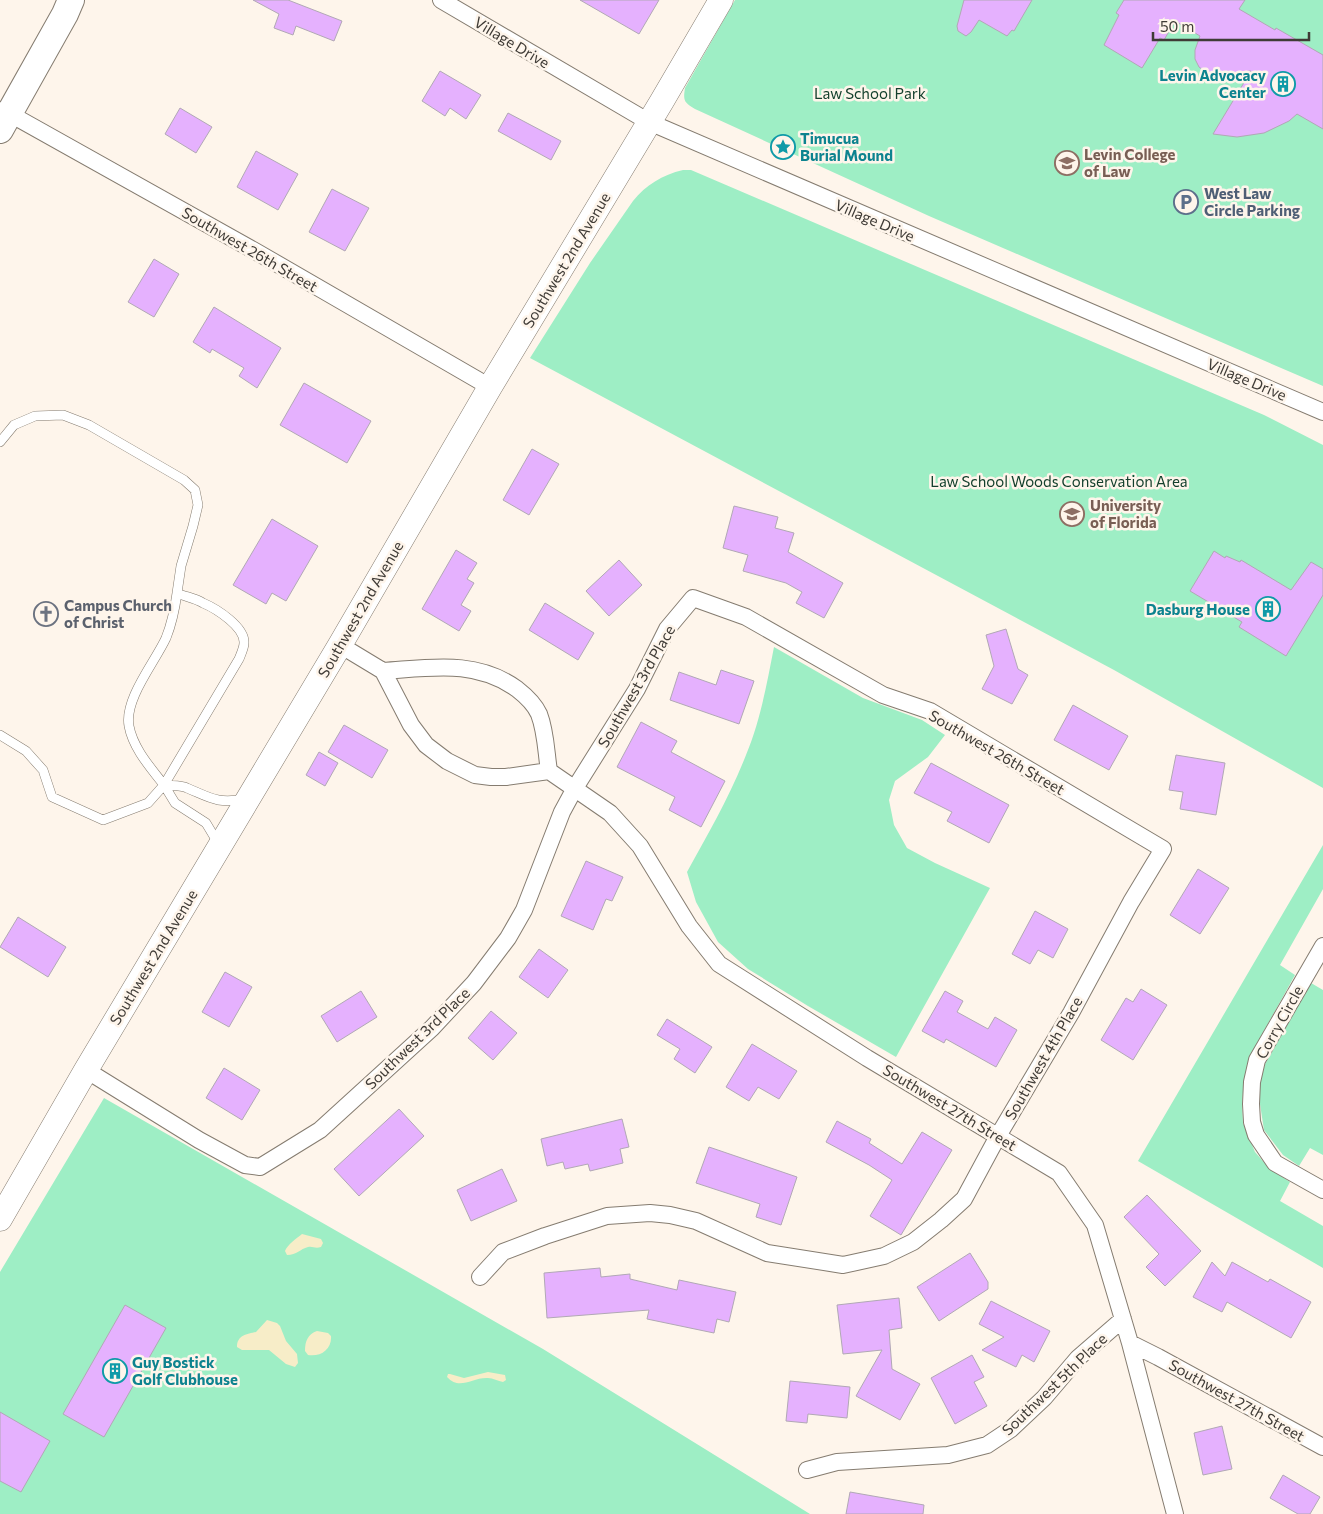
<svg xmlns="http://www.w3.org/2000/svg" width="1323" height="1514" viewBox="0 0 1323 1514" font-family="Commissioner,sans-serif">
<style>
.green{fill:#9eeec5}
.sand{fill:#f7edc8}
.building{fill:#e5b1fe;stroke:#b1a8b5}
.lines{fill:none;stroke-linecap:round;stroke-linejoin:round}
.lane-casing{stroke:#857c70;stroke-width:10}
.street-casing{stroke:#857c70;stroke-width:18}
.secondary-casing{stroke:#857c70;stroke-width:25}
.primary-casing{stroke:#857c70;stroke-width:28}
.lane{stroke:#fff;stroke-width:9}
.street{stroke:#fff;stroke-width:16}
.secondary{stroke:#fff;stroke-width:24}
.primary{stroke:#fff;stroke-width:26}
.labels{text-anchor:middle;dominant-baseline:central;stroke-width:5;stroke-linejoin:round;paint-order:stroke}
.street-label{font-size:15px;fill:#3f3b36;stroke:#fef5eb}
.culture-label{font-size:15px;font-weight:bold;fill:#0d838f;stroke:#fef5eb;text-anchor:end}
.park-label{font-size:15px;fill:#14402d;stroke:#fef5eb}
.education-label{font-size:15px;font-weight:bold;fill:#785e54;stroke:#fef5eb;text-anchor:start}
.service-label{font-size:15px;font-weight:bold;fill:#4e5e75;stroke:#fef5eb;text-anchor:start}
.worship-label{font-size:15px;font-weight:bold;fill:#5b616d;stroke:#fef5eb;text-anchor:start}
</style>
<rect width="100%" height="100%" fill="#fef5eb"/>
<path class="green" d="M735,0h588v386l-394,-170 -234,-107c-11,-7 -12,-8 -10,-21z
M683,170h8l573,245 59,30v343l-209,-118 -584,-312 60,-95 43,-62c13,-16 29,-26 50,-31z
M774,647l89,51 59,22 23,15 -17,22 -33,24 -6,19 5,25 13,23 28,15 55,25 -94,169 -88,-51 -60,-37 -30,-27 -22,-40 -9,-30c21,-38 43,-76 59,-117 14,-33 21,-72 28,-108z
M1323,845v44l-43,76 15,10 -46,83 -5,23 -2,22 1,20 12,29 14,16 21,14 -10,19 43,25v42l-185,-107z
M1311,983l12,7v165l-13,-7 -11,18 -16,-11 -19,-25 -4,-26v-22l5,-18z
M104,1098l439,251 267,165h-810v-242z"/>
<path class="sand" d="M302,1234l19,5 2,4 -2,4c-6,2 -8,-1 -13,0 -8,2 -11,8 -21,8l-2,-4c2,-6 12,-13 17,-17z
M267,1320l10,3 3,3 6,15 11,13 1,9 -3,4 -9,-3 -17,-14h-27l-5,-3c0,-12 10,-13 19,-15z
M317,1331l11,2 3,3c1,13 -10,21 -23,19l-3,-4c0,-10 3,-17 12,-20z
M488,1372l17,3 1,5 -3,2c-5,-1 -10,-4 -15,-4 -16,-1 -28,13 -41,-1l1,-3h2l14,4z"/>
<path class="building" d="M253,0h35l54,21 -8,20 -38,-15 -3,9 -19,-7 5,-14z
M580,0h79l-20,34z
M964,0h68l-18,31 -2,-1 -5,6 -28,-16 -8,12 -5,4 -8,-5 -1,-5z
M1124,0h121l-6,9 36,21 1,-2 47,27v74l-26,-15 -8,7 -25,12 -27,4 -24,-3 38,-63 -36,4 -8,-2 -8,-6 -4,-8v-9l5,-14 -25,-15 -11,19 -4,-2 -18,30 -38,-23 15,-30 -3,-2z
M440,71l41,24 -15,24 -16,-11 -5,8 -23,-15z
M180,108l32,19 -16,26 -31,-19z
M508,113l53,28 -10,19 -53,-29z
M256,151l42,23 -20,36 -41,-23z
M332,189l37,19 -24,43 -36,-19z
M154,259l25,15 -25,43 -26,-15z
M214,307l67,41 -24,40 -18,-12 5,-8 -32,-19 -2,4 -17,-11z
M304,383l67,38 -24,42 -67,-38z
M532,449l27,15 -30,51 -26,-15z
M734,506l44,11 -3,11 19,5 -6,19 55,31 -19,35 -28,-15 6,-11 -16,-9 -43,-12 5,-16 -25,-7z
M272,519l46,27 -32,55 -14,-8 -6,11 -33,-19z
M456,550l21,13 -10,16 7,4 -13,22 10,6 -12,20 -37,-22z
M1214,551l11,7 1,-2 14,6 1,-2 50,30 20,-28 12,7v26l-37,61 -47,-29 3,-5 -52,-31z
M619,560l23,25 -33,31 -23,-25z
M545,603l49,30 -16,27 -49,-30z
M1006,629l12,40 10,6 -16,29 -30,-15 12,-23 -8,-31z
M721,670l33,11 -15,43 -69,-24 9,-28 37,13z
M1073,705l55,31 -19,34 -55,-30z
M641,722l36,19 -6,11 54,29 -24,46 -32,-17 6,-13 -58,-30z
M344,725l44,25 -16,28 -44,-26z
M319,752l19,11 -13,23 -19,-11z
M1176,755l49,8 -9,52 -36,-6 3,-17 -14,-2z
M931,763l78,42 -20,38 -42,-22 5,-9 -38,-19z
M586,861l37,16 -11,24 -6,-2 -13,31 -32,-14z
M1198,869l31,19 -29,46 -30,-19z
M1035,911l33,18 -15,29 -15,-8 -8,14 -18,-10z
M18,917l48,30 -18,30 -48,-30z
M539,949l29,21 -20,28 -29,-21z
M225,972l27,15 -23,40 -27,-15z
M1141,989l26,16 -34,55 -32,-20 25,-42 7,4z
M361,991l16,26 -40,25 -16,-26z
M945,991l18,10 -6,11 31,17 7,-12 22,13 -21,37 -50,-28 -2,4 -22,-12z
M491,1011l26,22 -24,27 -25,-22z
M667,1019l45,28 -17,26 -21,-14 6,-10 -23,-14z
M752,1044l45,27 -18,28 -21,-12 -9,14 -23,-14z
M224,1068l36,22 -18,30 -36,-22z
M399,1109l25,27 -65,60 -25,-27z
M622,1119l7,28 -9,2 3,14 -33,8 -2,-7 -23,5 -2,-7 -16,4 -6,-27z
M837,1121l34,18 -2,4 33,21 20,-32 30,18 -51,85 -31,-19 22,-36 -23,-15 -43,-23z
M709,1147l88,30 -16,48 -25,-8 4,-13 -64,-21z
M502,1169l15,32 -46,20 -14,-31z
M1147,1195l54,56 -36,35 -19,-19 13,-13 -35,-37z
M970,1253l18,29v7l-49,32 -22,-34z
M1212,1262l13,14 7,-14 36,20 2,-3 41,23 -20,36 -64,-36 -5,10 -29,-15z
M600,1268l1,9 29,-3v5l47,11 2,-10 57,12 -7,30 -12,-3 -3,14 -67,-14 2,-9 -102,8 -3,-45z
M899,1298l3,30 -13,2 3,39 28,15 -20,36 -44,-24 26,-46 -39,4 -6,-49z
M991,1301l59,30 -16,31 -12,-7 -6,12 -34,-17 22,-13 -25,-13z
M125,1305l41,23 -62,109 -41,-23z
M972,1355l12,22 -10,5 13,24 -32,18 -24,-46z
M790,1381l60,6 -3,31 -39,-4 -1,9 -21,-2z
M0,1412l50,29 -29,51 -21,-11z
M1222,1426l10,43 -29,6 -9,-42z
M1283,1475l37,22 -10,17h-12l-28,-16z
M850,1492l74,13 -1,9h-77z"/>
<g class="lines">
<defs>
<path id="lane" d="M0,442l14,-17 21,-9 28,-1 26,10 95,55 11,10 3,15 -5,21 -12,40 -4,27c9,4 18,5 26,10 14,6 42,24 41,40 0,5 -3,11 -5,16l-75,126 -16,18 -45,17 -51,-23 -9,-27 -17,-19 -26,-16
M177,593c-2,15 -5,30 -11,45 -11,24 -42,61 -37,88 4,22 21,41 35,59 7,1 17,0 23,3 24,10 30,16 58,11
M164,785l11,18 31,20 12,20"/>
<path id="street" d="M441,0l208,122 674,290
M3,110l252,141 235,136
M340,645l43,26 28,54 15,20 21,16 28,14 16,2h15l43,-6 61,42 30,33 49,80 30,38 148,94 192,115 36,52 35,118 28,14 165,90
M383,671c47,-3 93,-12 134,18 9,7 17,14 22,25 7,18 7,38 10,57
M1323,946l-66,114 -5,22 -1,22 1,18 4,13 19,28 48,27
M86,1070l113,70 46,25 15,2 60,-37 112,-102 42,-45 34,-45 16,-28 38,-98 13,-24 62,-99 30,-60 26,-31 53,19 137,78 47,16 233,138 -32,53 -60,111 -73,123 -34,63 -23,21 -28,22 -29,14 -41,9 -76,-12 -71,-32 -26,-6 -20,-2 -43,3 -62,20 -42,16 -23,25
M1130,1343l45,171
M807,1470l30,-8 111,-7 39,-10 24,-16 33,-31 34,-40 45,-39"/>
<path id="secondary" d="M0,1219l86,-149 254,-425 150,-258 172,-286 59,-101"/>
<path id="primary" d="M0,130l65,-116 6,-14"/>
</defs>
<use href="#lane" class="lane-casing"/>
<use href="#street" class="street-casing"/>
<use href="#secondary" class="secondary-casing"/>
<use href="#primary" class="primary-casing"/>
<use href="#lane" class="lane"/>
<use href="#street" class="street"/>
<use href="#secondary" class="secondary"/>
<use href="#primary" class="primary"/>
</g>
<defs>
<symbol id="building-ring" viewBox="-11 -11 22 22"><circle r="9.5" fill="#fef5eb" stroke="#0f9aa8" stroke-width="1.5"/><path d="M-4-6H4V6H1V3H-1V6H-4ZM-2.5-4.3h1.7v1.8h-1.7ZM.8-4.3h1.7v1.8H.8ZM-2.5-1h1.7V.8h-1.7ZM.8-1h1.7V.8H.8Z" fill="#0f9aa8"/></symbol>
<symbol id="sight-ring" viewBox="-11 -11 22 22"><circle r="9.5" fill="#fef5eb" stroke="#0f9aa8" stroke-width="1.5"/><path d="M0-6L1.8-2.2L6-1.7L2.9 1.2L3.7 5.4L0 3.3L-3.7 5.4L-2.9 1.2L-6-1.7L-1.8-2.2Z" fill="#0f9aa8"/></symbol>
<symbol id="university-ring" viewBox="-11 -11 22 22"><circle r="9.5" fill="#fef5eb" stroke="#8d6e63" stroke-width="1.5"/><path d="M0-5L7-2L0 1L-7-2ZM-4 1L0 2.5L4 1V4Q0 6-4 4Z" fill="#8d6e63"/></symbol>
<symbol id="parking-ring" viewBox="-11 -11 22 22"><circle r="9.5" fill="#fef5eb" stroke="#5c6f8a" stroke-width="1.5"/><path d="M-3.5-5.5H1a3.5 3.5 0 0 1 0 7H-1V5.5H-3.5ZM-1-3.4V-.6H.8a1.4 1.4 0 0 0 0-2.8Z" fill="#5c6f8a"/></symbol>
<symbol id="church-ring" viewBox="-11 -11 22 22"><circle r="9.5" fill="#fef5eb" stroke="#6b7280" stroke-width="1.5"/><path d="M-1.2-6h2.4v3.5h3.3v2.4h-3.3V6h-2.4V-.1h-3.3v-2.4h3.3Z" fill="#6b7280"/></symbol>
</defs>
<g fill-rule="evenodd">
<use href="#building-ring" x="1269" y="70" width="28" height="28"/>
<use href="#sight-ring" x="769" y="133" width="28" height="28"/>
<use href="#university-ring" x="1053" y="149" width="28" height="28"/>
<use href="#parking-ring" x="1172" y="188" width="28" height="28"/>
<use href="#university-ring" x="1058" y="500" width="28" height="28"/>
<use href="#building-ring" x="1254" y="595" width="28" height="28"/>
<use href="#church-ring" x="32" y="600" width="28" height="28"/>
<use href="#building-ring" x="101" y="1357" width="28" height="28"/>
</g>
<g class="labels">
<g class="street-label">
<text transform="translate(512 42) rotate(31)">Village Drive</text>
<text transform="translate(875 220) rotate(23)">Village Drive</text>
<text transform="translate(250 249) rotate(30)">Southwest 26th Street</text>
<text transform="translate(566 260) rotate(-59)">Southwest 2nd Avenue</text>
<text transform="translate(1247 379) rotate(23)">Village Drive</text>
<text transform="translate(360 609) rotate(-60)">Southwest 2nd Avenue</text>
<text transform="translate(636 686) rotate(-60)">Southwest 3rd Place</text>
<text transform="translate(997 752) rotate(30)">Southwest 26th Street</text>
<text transform="translate(153 957) rotate(-59)">Southwest 2nd Avenue</text>
<text transform="translate(1279 1022) rotate(-61)">Corry Circle</text>
<text transform="translate(417 1038) rotate(-44)">Southwest 3rd Place</text>
<text transform="translate(1043 1058) rotate(-60)">Southwest 4th Place</text>
<text transform="translate(950 1107) rotate(31)">Southwest 27th Street</text>
<text transform="translate(1054 1384) rotate(-44)">Southwest 5th Place</text>
<text transform="translate(1237 1400) rotate(29)">Southwest 27th Street</text>
</g>
<g class="culture-label">
<text x="1266" y="75">Levin Advocacy<tspan x="1266" dy="17">Center</tspan></text>
<text x="800" y="138" text-anchor="start">Timucua<tspan x="800" dy="17">Burial Mound</tspan></text>
<text x="1250" y="609">Dasburg House</text>
<text x="132" y="1362" text-anchor="start">Guy Bostick<tspan x="132" dy="17">Golf Clubhouse</tspan></text>
</g>
<g class="park-label">
<text x="870" y="93">Law School Park</text>
<text x="1059" y="481">Law School Woods Conservation Area</text>
</g>
<g class="education-label">
<text x="1084" y="154">Levin College<tspan x="1084" dy="17">of Law</tspan></text>
<text x="1090" y="505">University<tspan x="1090" dy="17">of Florida</tspan></text>
</g>
<g class="service-label">
<text x="1204" y="193">West Law<tspan x="1204" dy="17">Circle Parking</tspan></text>
</g>
<g class="worship-label">
<text x="64" y="605">Campus Church<tspan x="64" dy="17">of Christ</tspan></text>
</g>
</g>
<path d="M1153 32v8h156v-8" fill="none" stroke="#3f3b36" stroke-width="2.5"/>
<text x="1160" y="32" font-size="15" fill="#3f3b36" stroke="#fef5eb" stroke-width="4" paint-order="stroke">50 m</text>
</svg>
